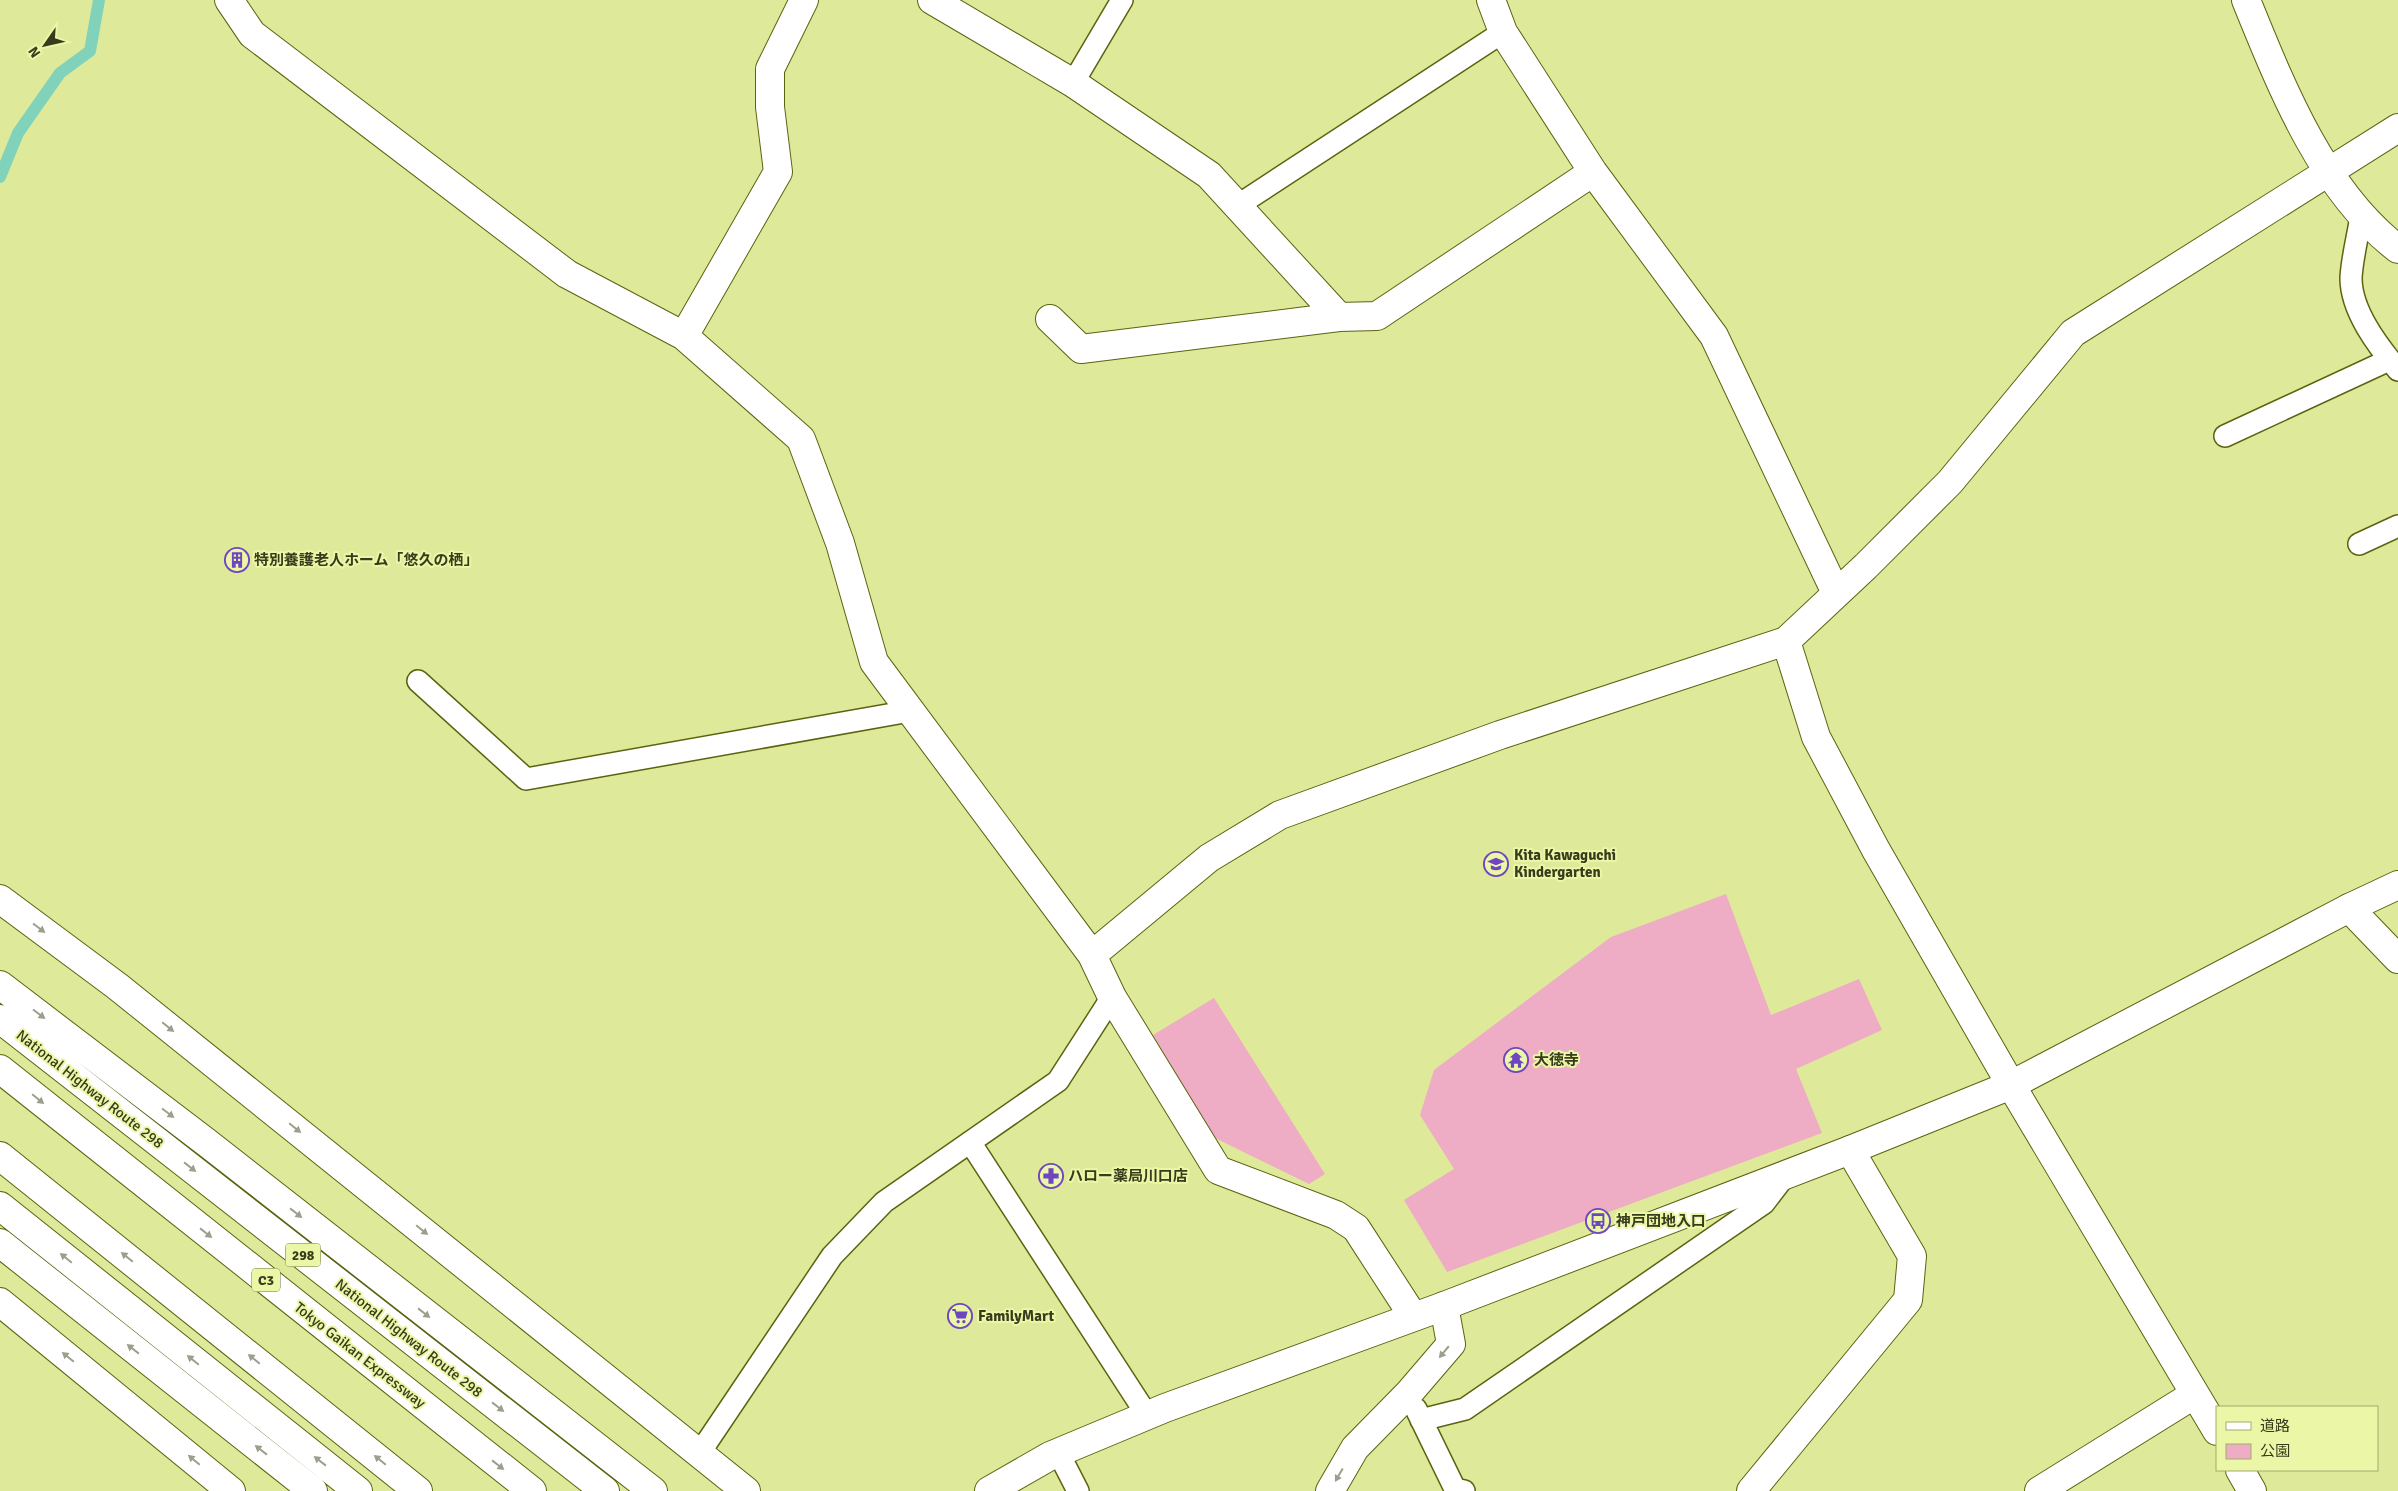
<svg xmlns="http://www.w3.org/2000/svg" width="2398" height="1491" viewBox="0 0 2398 1491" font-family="Signika,'Noto Sans JP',sans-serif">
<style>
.green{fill:#eeacc5}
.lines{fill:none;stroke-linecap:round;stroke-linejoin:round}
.stream{stroke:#80d2bb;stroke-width:12}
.lane-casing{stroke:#5c630f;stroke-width:24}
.street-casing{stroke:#5c630f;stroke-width:30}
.secondary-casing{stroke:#5c630f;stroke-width:30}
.highway-casing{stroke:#5c630f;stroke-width:30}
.lane{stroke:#fff;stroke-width:21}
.street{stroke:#fff;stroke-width:28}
.secondary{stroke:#fff;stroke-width:28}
.highway{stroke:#fff;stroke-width:28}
.oneway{fill:#9c9e8e}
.labels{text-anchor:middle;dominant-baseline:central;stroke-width:4;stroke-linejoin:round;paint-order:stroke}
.shield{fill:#ecf6a7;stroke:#6f7446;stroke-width:1}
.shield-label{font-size:14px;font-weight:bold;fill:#393c1c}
.poi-label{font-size:15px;font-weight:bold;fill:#393c1c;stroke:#ecf6a7;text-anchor:start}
.street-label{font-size:15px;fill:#393c1c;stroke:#ecf6a7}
</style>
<rect width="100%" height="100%" fill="#dfe99a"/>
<path class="green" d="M1726,894l45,121 88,-36 23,51 -86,39 26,64 -375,139 -43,-72 50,-31 -34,-54 14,-45 177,-133z
M1214,998l111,176 -16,10 -96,-47 -60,-102z"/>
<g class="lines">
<path class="stream" d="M0,177l18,-44 42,-60 30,-22 9,-51"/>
<defs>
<path id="lane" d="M1073,83l49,-83
M1237,206l266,-174
M2361,216c-3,20 -9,42 -10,62 0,33 27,68 47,92
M2225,436l164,-76
M2359,544l39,-18
M418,681l108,98 384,-68
M970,1142l177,273
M1416,1409l39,80 9,2
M1421,1420l44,-11 299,-206 23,-30
M1058,1452l20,39
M699,1454l133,-198 52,-54 174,-121 54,-84"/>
<path id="street" d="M229,0l23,34 315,240 117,62 117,103 39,104 34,119 218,293 20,42 106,173 118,45 20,13 57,88
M932,0l141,83 136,92 130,142
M1491,0l12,32 90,140 121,164 122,257
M1050,319l31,30 258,-32 38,-1 216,-144
M684,336l94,-164 -8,-65v-38l34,-69
M1786,641l30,96 60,113 135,235 206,346
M2349,908l49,51
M1092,955l117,-97 71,-43 220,-80 286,-94 80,-75 84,-84 123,-149 325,-205
M2240,1470l12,21
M1330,1491l25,-43 54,-55 42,-49 -7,-38
M1751,1491l157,-191 4,-44 -62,-106
M2039,1491l156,-97"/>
<path id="secondary" d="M2246,0c35,86 76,191 152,249
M0,899l117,87 629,505
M0,1302l231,189
M989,1491l61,-35 115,-48 279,-102 406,-156 161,-65 338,-177 49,-23"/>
<path id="highway" d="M0,985l206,157 447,349
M0,1019l605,472
M0,1069l532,422
M0,1156l418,335
M0,1206l358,285
M0,1243l313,248"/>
</defs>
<use href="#lane" class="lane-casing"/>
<use href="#street" class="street-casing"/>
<use href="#secondary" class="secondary-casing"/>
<use href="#highway" class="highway-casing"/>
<use href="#lane" class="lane"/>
<use href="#street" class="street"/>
<use href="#secondary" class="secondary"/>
<use href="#highway" class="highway"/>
</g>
<defs><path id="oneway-solid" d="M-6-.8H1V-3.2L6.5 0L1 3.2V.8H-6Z" transform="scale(1.25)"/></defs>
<g class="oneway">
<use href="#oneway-solid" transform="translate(39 928) rotate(37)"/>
<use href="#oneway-solid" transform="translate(39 1014) rotate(37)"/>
<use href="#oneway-solid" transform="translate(168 1027) rotate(39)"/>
<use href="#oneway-solid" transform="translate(38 1099) rotate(39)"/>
<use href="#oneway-solid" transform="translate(168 1113) rotate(37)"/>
<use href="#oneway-solid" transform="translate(295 1128) rotate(39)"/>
<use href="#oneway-solid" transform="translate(190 1167) rotate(38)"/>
<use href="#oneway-solid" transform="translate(296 1213) rotate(38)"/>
<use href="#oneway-solid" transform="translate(422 1230) rotate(39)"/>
<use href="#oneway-solid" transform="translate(206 1233) rotate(38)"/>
<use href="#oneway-solid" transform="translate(127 1257) rotate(-141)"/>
<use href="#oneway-solid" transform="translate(66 1258) rotate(-141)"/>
<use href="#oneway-solid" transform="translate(424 1313) rotate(38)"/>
<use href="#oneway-solid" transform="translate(133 1349) rotate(-142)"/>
<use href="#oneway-solid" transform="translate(1444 1352) rotate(130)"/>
<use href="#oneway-solid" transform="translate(68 1357) rotate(-141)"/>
<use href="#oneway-solid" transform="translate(254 1359) rotate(-141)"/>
<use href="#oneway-solid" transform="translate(193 1360) rotate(-141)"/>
<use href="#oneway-solid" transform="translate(498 1407) rotate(38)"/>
<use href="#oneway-solid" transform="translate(261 1450) rotate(-142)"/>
<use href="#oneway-solid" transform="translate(194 1460) rotate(-140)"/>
<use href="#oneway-solid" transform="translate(380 1460) rotate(-141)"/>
<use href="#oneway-solid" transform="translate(320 1461) rotate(-142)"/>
<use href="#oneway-solid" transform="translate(498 1465) rotate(38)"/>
<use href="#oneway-solid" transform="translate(1339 1475) rotate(120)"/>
</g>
<defs>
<symbol id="building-ring" viewBox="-11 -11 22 22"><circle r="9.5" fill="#ecf6a7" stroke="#6e46bf" stroke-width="1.5"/><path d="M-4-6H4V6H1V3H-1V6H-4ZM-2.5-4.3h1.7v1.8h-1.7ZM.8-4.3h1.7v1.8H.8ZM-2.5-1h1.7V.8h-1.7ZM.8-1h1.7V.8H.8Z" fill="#6e46bf"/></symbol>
<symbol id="school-ring" viewBox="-11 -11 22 22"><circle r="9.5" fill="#ecf6a7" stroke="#6e46bf" stroke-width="1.5"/><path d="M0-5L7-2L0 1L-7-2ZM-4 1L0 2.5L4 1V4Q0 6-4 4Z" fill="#6e46bf"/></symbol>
<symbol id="temple-ring" viewBox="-11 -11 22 22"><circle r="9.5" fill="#ecf6a7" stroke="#6e46bf" stroke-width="1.5"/><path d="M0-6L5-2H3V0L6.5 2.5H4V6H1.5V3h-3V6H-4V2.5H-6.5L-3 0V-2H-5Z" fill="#6e46bf"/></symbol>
<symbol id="pharmacy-ring" viewBox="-11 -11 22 22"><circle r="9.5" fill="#ecf6a7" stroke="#6e46bf" stroke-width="1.5"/><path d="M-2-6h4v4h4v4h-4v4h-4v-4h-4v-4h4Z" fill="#6e46bf"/></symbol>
<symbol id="bus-ring" viewBox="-11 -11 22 22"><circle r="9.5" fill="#ecf6a7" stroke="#6e46bf" stroke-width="1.5"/><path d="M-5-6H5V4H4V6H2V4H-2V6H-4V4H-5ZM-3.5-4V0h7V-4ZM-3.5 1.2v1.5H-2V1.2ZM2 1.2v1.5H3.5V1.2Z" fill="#6e46bf"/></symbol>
<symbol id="supermarket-ring" viewBox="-11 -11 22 22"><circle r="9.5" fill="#ecf6a7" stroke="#6e46bf" stroke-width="1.5"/><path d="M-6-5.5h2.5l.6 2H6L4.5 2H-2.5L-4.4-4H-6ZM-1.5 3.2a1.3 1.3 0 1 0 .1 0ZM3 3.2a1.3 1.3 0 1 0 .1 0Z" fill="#6e46bf"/></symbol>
</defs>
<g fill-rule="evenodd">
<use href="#building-ring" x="223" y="546" width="28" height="28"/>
<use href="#school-ring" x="1482" y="850" width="28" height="28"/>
<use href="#temple-ring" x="1502" y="1046" width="28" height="28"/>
<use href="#pharmacy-ring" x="1037" y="1162" width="28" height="28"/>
<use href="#bus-ring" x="1584" y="1207" width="28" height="28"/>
<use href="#supermarket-ring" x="946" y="1302" width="28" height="28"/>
</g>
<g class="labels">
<g class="shield">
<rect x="285.5" y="1243.5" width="35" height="23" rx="4"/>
<rect x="252" y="1268.5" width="28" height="23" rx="4"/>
</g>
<g class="shield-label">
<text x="303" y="1255">298</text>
<text x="266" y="1280">C3</text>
</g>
<g class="poi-label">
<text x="254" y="560">特別養護老人ホーム「悠久の栖」</text>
<text x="1514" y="855">Kita Kawaguchi<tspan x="1514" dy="17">Kindergarten</tspan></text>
<text x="1534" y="1060">大徳寺</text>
<text x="1068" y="1176">ハロー薬局川口店</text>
<text x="1616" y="1221">神戸団地入口</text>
<text x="978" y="1316">FamilyMart</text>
</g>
<g class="street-label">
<text transform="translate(90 1089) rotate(38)">National Highway Route 298</text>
<text transform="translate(409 1338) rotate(38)">National Highway Route 298</text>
<text transform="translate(360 1355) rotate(38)">Tokyo Gaikan Expressway</text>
</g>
</g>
<rect x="2216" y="1406" width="162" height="65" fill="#ecf6a7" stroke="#a4ac6f"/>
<rect x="2226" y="1422" width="25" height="8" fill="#ffffff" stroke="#a4ac6f"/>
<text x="2260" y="1431" font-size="15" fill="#393c1c">道路</text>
<rect x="2226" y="1444" width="25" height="15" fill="#eeacc5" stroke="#a4ac6f"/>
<text x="2260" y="1456" font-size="15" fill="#393c1c">公園</text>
<g transform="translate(45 45) rotate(236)" stroke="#ecf6a7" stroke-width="4" paint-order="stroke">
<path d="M0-4L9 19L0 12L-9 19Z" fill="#393c1c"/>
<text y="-8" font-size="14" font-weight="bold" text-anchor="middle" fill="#393c1c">N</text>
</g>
</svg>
